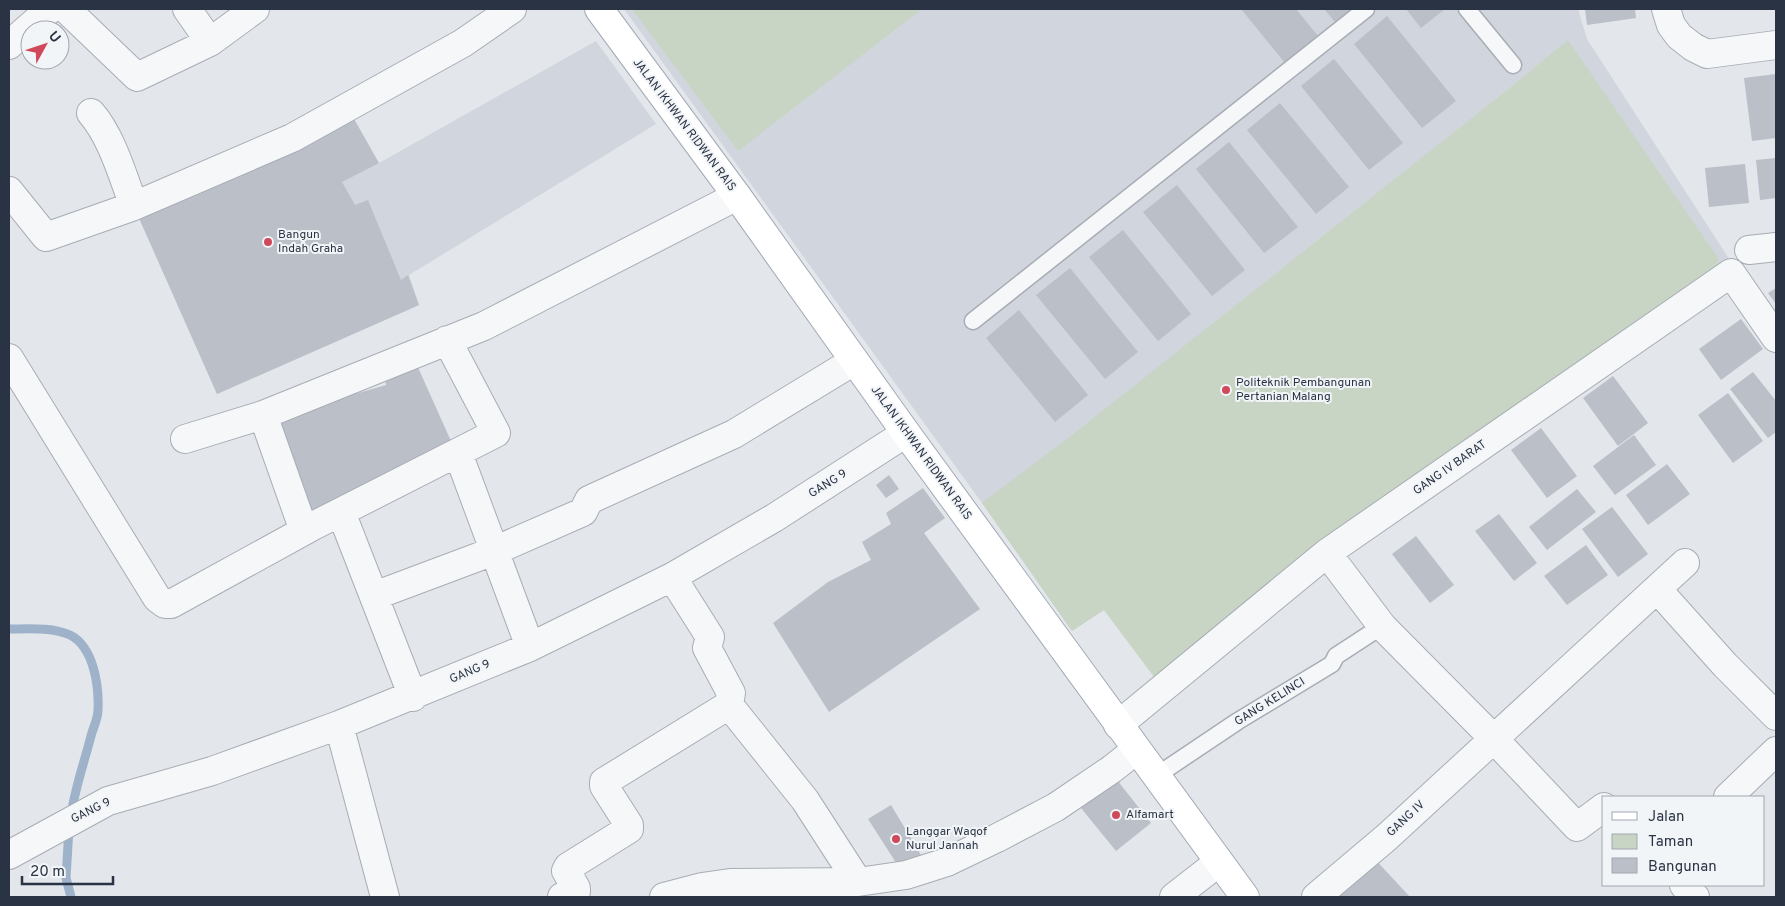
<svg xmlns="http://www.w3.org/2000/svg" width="1785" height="906" viewBox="0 0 1785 906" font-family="Overpass,sans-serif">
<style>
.built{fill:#d1d5dd}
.green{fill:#c8d5c4}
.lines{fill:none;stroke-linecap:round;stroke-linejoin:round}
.stream{stroke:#9eb2ca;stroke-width:9}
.building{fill:#babfc8}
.lane-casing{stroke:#a8adb5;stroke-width:19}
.street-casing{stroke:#a8adb5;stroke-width:30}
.primary-casing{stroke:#a2aab7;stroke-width:30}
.lane{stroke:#f5f7f9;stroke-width:16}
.street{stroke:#f5f7f9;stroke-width:28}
.primary{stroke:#fff;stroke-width:28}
.poi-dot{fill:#cf495a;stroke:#f2f5f8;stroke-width:2}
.labels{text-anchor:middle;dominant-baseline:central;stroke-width:4;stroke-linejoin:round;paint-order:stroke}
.street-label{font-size:12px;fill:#2a3343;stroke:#f2f5f8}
.poi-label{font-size:12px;fill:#2a3343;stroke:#f2f5f8;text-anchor:start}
</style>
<rect width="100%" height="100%" fill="#e3e6eb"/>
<path class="built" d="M624,9h954l9,30 146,226 -575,417 -54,-72 -32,21 -90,-128z
M596,41l60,83 -247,151 10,30 -202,89 -82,-185 244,-46z"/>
<path class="green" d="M632,9h290l-184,142z
M1568,40l150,218 -3,19 -557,405 -54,-72 -32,21 -90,-128 90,-68 449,-356z"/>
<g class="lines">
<path class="stream" d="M9,629c19,0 43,-2 61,6 24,12 29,51 28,75 0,9 -5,18 -7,26 -7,27 -16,52 -20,79
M69,828l-3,50 5,19"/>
</g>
<path class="building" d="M1241,9h55l22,27 -33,27z
M1324,9h27l-16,13z
M1406,9h39l-24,19z
M1585,9h50l1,9 -49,7z
M1387,16l69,85 -34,27 -68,-84z
M1334,59l69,84 -34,27 -68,-84z
M1776,74v64l-24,3 -8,-63z
M1280,103l69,84 -33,27 -69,-84z
M349,110l30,53 -37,19 13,23 13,-5 33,80 7,-5 11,30 -202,89 -82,-185z
M1229,142l69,85 -34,26 -68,-84z
M1776,158v40l-16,2 -4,-40z
M1745,164l4,39 -40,4 -4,-39z
M1177,185l68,85 -33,26 -69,-84z
M1123,230l68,84 -33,27 -69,-84z
M1070,268l68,84 -33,27 -69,-84z
M1776,288v16l-8,-11z
M1019,310l69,85 -33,27 -69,-84z
M1741,319l22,30 -42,31 -22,-31z
M416,363l39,87 -147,75 -36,-107 114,-33 -1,-9z
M1753,372l23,29v31l-8,6 -38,-49z
M1613,376l35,47 -30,23 -35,-48z
M1728,393l35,48 -30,22 -35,-48z
M1541,428l36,48 -30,22 -36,-48z
M1634,435l22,30 -41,30 -22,-29z
M1667,464l23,30 -42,31 -22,-30z
M889,475l10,14 -13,9 -10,-13z
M923,488l22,30 -21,15 56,76 -151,103 -56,-89 55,-41 43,-22 -9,-18 29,-18 -5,-11z
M1577,489l19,23 -49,38 -18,-23z
M1612,507l36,47 -30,23 -36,-48z
M1499,514l38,49 -23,18 -39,-50z
M1416,536l38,49 -24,18 -38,-49z
M1586,545l22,30 -41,30 -23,-29z
M1117,780l34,43 -35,28 -35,-43z
M891,805l33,55 -22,12 -34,-53z
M1372,856l38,41h-84z"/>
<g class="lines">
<defs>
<path id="lane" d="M1467,9l46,56
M973,321l393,-312
M1156,776l82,-55 94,-57 4,-8 46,-30"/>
<path id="street" d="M66,9l71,68 73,-35
M187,9l23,33 45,-33
M1666,9l5,16 8,11 14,11 14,7 69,-9
M9,45l41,-36
M91,113c21,24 32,64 43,93
M9,191l37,46 88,-31 158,-68 171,-95 49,-34
M1749,250l27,-3
M9,358l148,240 8,6h6l142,-78 183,-93 -49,-93
M185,439l78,-24
M458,453l72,194
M341,512l72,185
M304,531l-41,-116 221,-89 253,-130
M1327,553l55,73 111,112 84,89 27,-20
M1657,589l68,76 51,51
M374,596l120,-45 89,-39 6,-12 145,-66 120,-73
M729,705l76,95 53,82
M339,725l46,172
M1118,725l209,-172 404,-280 45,65
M1728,797l48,-46
M9,855l99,-54 104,-30 127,-46 191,-78 142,-70 102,-59 132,-85
M1684,885l11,12
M562,897l14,-5v-4l-10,-17 2,-4 61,-38v-4l-25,-39v-4l125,-77 2,-12 -24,-45 3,-11 -38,-60
M664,897l38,-10 28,-4 128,-1 48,-7 41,-13 50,-24 59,-31 56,-38 24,-19
M1174,897l45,-35
M1316,897l71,-60 298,-274"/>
<path id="primary" d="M599,9l138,187 169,237 339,464"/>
</defs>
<use href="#lane" class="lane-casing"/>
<use href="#street" class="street-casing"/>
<use href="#primary" class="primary-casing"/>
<use href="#lane" class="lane"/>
<use href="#street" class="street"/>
<use href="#primary" class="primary"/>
</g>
<g class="poi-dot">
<circle cx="268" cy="242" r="5"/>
<circle cx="1226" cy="390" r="5"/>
<circle cx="1116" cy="815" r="5"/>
<circle cx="896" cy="839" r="5"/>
</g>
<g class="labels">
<g class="street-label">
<text transform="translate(684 125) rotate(53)">JALAN IKHWAN RIDWAN RAIS</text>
<text transform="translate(921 453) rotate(54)">JALAN IKHWAN RIDWAN RAIS</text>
<text transform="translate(1450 468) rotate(-35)">GANG IV BARAT</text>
<text transform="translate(828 484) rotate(-32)">GANG 9</text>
<text transform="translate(470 672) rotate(-23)">GANG 9</text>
<text transform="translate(1270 702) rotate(-32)">GANG KELINCI</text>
<text transform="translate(91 811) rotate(-26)">GANG 9</text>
<text transform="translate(1406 819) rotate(-43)">GANG IV</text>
</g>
<g class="poi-label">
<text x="278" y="235">Bangun<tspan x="278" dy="14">Indah Graha</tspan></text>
<text x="1236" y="383">Politeknik Pembangunan<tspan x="1236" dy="14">Pertanian Malang</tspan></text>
<text x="1126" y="815">Alfamart</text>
<text x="906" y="832">Langgar Waqof<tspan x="906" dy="14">Nurul Jannah</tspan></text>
</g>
</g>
<rect width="1785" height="906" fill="none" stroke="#2a3343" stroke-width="20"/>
<rect x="1602" y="796" width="162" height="90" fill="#f2f5f8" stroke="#a2a7b0"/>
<rect x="1612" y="812" width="25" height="8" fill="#ffffff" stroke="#a2a7b0"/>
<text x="1648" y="821" font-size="15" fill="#2a3343">Jalan</text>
<rect x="1612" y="834" width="25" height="15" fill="#c8d5c4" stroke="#a2a7b0"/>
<text x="1648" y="846" font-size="15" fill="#2a3343">Taman</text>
<rect x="1612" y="858" width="25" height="15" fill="#babfc8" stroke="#a2a7b0"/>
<text x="1648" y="871" font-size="15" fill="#2a3343">Bangunan</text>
<g transform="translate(45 45) rotate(50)"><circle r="24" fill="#f2f5f8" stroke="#a2a7b0"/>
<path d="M0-4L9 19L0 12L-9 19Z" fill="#cf495a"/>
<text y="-8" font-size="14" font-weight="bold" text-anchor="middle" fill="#2a3343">U</text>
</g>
<path d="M22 876v8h91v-8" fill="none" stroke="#2a3343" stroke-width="2.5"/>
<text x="30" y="876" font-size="15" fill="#2a3343" stroke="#f2f5f8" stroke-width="4" paint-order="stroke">20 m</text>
</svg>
